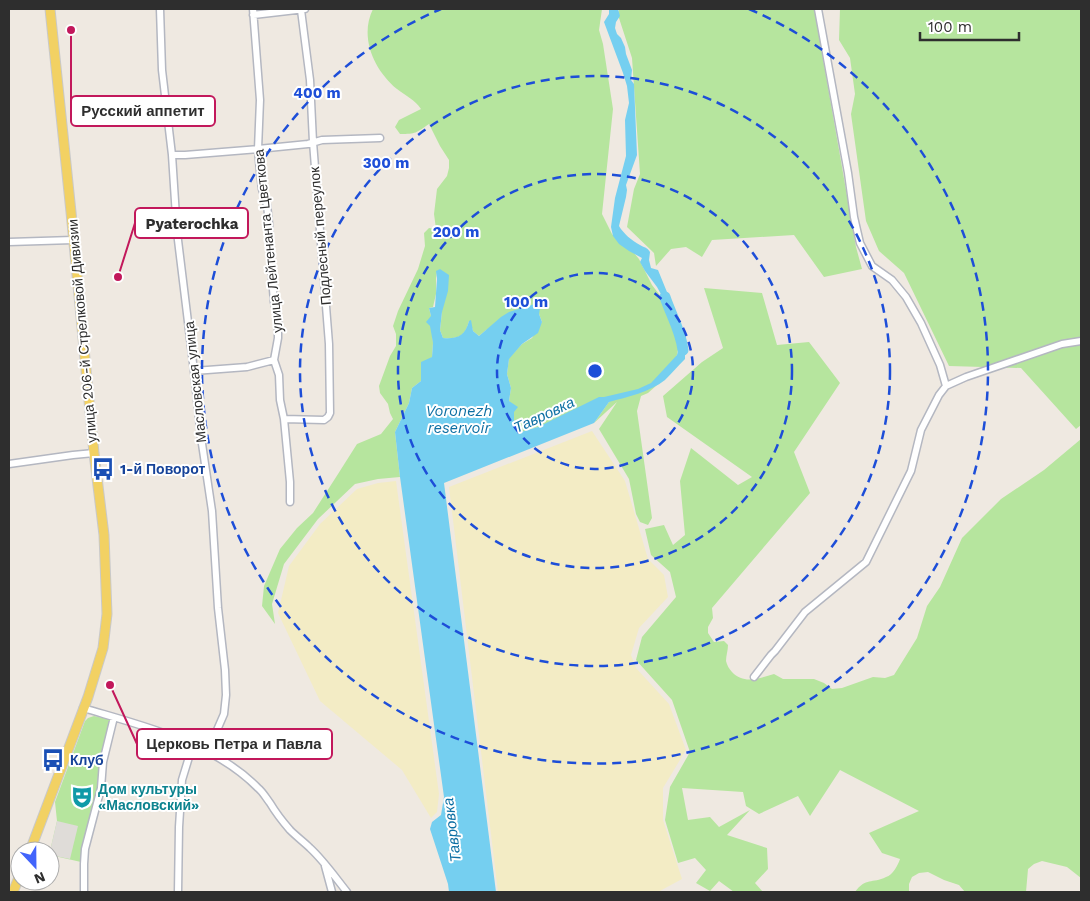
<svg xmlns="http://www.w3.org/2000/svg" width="1090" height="901" viewBox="0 0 1090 901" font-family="'Work Sans',sans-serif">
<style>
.green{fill:#b6e59e}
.sand{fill:#f3ecc5}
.plaza{fill:#dfdcd8}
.water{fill:#75cff0}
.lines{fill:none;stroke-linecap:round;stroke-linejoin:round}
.river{stroke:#75cff0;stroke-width:11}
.minor-casing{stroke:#b4b7c1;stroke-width:9}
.major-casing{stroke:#c9c9c9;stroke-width:11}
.minor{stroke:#fff;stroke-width:6}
.major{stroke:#f2d163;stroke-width:9}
.ring{fill:none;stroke:#1d4ed8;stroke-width:2.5;stroke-dasharray:9 6}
.labels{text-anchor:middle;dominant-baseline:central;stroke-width:4;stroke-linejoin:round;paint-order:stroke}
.street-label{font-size:14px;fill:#2e2e2e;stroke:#fff}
.transit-label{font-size:14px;font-weight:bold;fill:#164399;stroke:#fff;text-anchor:start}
.culture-label{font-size:14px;font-weight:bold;fill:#0d838f;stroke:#fff;text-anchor:start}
.water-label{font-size:15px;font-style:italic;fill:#0d6fa3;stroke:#fff}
.centre{fill:#1d4ed8;stroke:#fff;stroke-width:2.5}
.ring-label{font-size:15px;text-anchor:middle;font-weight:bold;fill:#1d4ed8;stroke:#fff;stroke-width:4;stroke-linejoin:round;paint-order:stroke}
.leader{fill:none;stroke:#c2185b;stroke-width:2}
.callout-dot{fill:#c2185b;stroke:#fff;stroke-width:2}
.callout{fill:#fff;stroke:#c2185b;stroke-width:2}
.callout-label{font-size:15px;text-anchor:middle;font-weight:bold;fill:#2e2e2e}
</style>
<rect width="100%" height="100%" fill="#efe9e1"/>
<path class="green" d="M373,9h229l-3,21 4,14 10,65 -11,105 10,20 5,6 17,13 5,6 13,26 10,13 8,13 10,28 -3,16 -11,22 -18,16 -7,3 -4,15 15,107 -4,7 -8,-3 -4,-8 -7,-35 -30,-50 18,-27 -23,21 17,-24 -73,28 -17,5 -7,-12v-8l-5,-11 2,-13 -4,-14 2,-16 13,-14 10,-6 10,-16 -3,-8 -53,16 -7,6 -6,-5 -3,-10h-1c-4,16 -11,18 -26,17l-3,-8 2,-18 -6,-41v23l-3,13 -4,1 2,8 2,27 -1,14 -11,24 -9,7 -3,15 -14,29 5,45 -22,2 -23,5 -37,35 -34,45 -12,40 3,20 -13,-18 2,-20 16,-37 17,-21 16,-15 25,-39 19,-30 24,-10 12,-15 -3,-6 -2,-9 -8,-11 -1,-7 11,-30 6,-10v-12l-3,-8 5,-15 20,-42 7,-23 -1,-13 5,-5 7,1 -2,-15 3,-25 10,-13 2,-8v-8l-9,-14 -11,-22c-13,9 -13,10 -29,10l-5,-7 4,-7 22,-11c-6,-9 -15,-13 -24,-20 -23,-19 -38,-52 -24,-80z
M619,9h197l5,38 35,200 6,22 -38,8 -30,-42 -82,5 -10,17 -16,-10 -15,2 -15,17 -2,-13 -27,-26 7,-38 6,-15 -8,-116 -14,-43z
M840,9h241v416l-5,4 -55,-61 -72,-2 -45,-93 -25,-22 -13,-30 -15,-107 4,-20 -5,-36 -11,-18z
M704,288l58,5 15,52 32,-3 31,41 -46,69 16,41 -98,115 1,10 -5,9v6l6,9 10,-1 4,4c0,5 -2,11 -2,16 1,4 3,8 6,11 12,13 28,6 42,2l9,5h31l10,4 8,6 10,-1 31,-11 12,1 9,-3 23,-37 10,-32 13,-19 22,-49 39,-39 43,-29 37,-31v439l-14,-11 -25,-6 -8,3 -6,5 -2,23h-61l-6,-7 -15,-5 -16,-8 -9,1 -7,4 -3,7v8h-54c11,-15 17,-8 31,-15 7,-2 12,-12 14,-18l-18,-6 -13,-20 50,-22 -79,-41 -30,46 -12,-20 -39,18 -13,-8 -3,-14 -61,-4 6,32 22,-3 9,10 31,-17 -23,25 40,13 1,21 -13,14 8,9h-29l-15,-11 -9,10 -14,-8 10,-13 -11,-12 -17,5 -13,-43 5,-33 20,-35 -18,-52 -36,-40 6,-23 34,-40 -6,-25 -19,-17 -6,-26 19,-4 9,20 12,-10 -5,-54 11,-33 47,37 14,-8 -85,-60 -4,-21 39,-34 21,-14z
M94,716l18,4 -13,67 -18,75 -31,-7v-4l7,-30 -2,-19 30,-81 3,-3z"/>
<path class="sand" d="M592,431l33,50 23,78 16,16 4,22 -29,31 -8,27 5,13 33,36 17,46 -23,38v32l19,59 -24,13h-160l-49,-405z
M396,481l43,313 -2,18 -6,6 -29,-48 -82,-69 -42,-88 11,-47 31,-42 37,-35 21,-6z"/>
<path class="plaza" d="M57,821l21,5 -8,33 -20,-4v-4z"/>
<path class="water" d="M609,9h9l2,7 -4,6 -1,6 2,6 4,4 4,9 1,7 6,16 -1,10 3,4 3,71 -11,30 1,5 -1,7 -7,29c4,7 13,15 21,19 5,3 7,2 10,7l-1,8 2,8 7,2 24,59 3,12v18c-7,7 -13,14 -20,21 -15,12 -38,17 -56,22l-15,21 -150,60 52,409h-47l-1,-8 -18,-55 2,-7 9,-7 3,-18 -44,-320 -5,-45 14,-29 3,-15 9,-7v-19l11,-5 1,-14 -3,-17 -4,-4 5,-6 -2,-8 6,-1 2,-28 -1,-8 4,-2 9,6 -1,16 -6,21 -2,18 3,8c15,1 22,-2 26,-17l2,-1 2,11 6,5 22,-19 8,-5 32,-10 -2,12 3,8 -4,11 -16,11 -13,15 -2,15 4,14 -2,13 9,6 -4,5v8l7,12 17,-5 61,-30h5l34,-8 13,-6 26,-28 4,-16 -5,-18 -19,-34 -12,-16 -5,-9 2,-4 -13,-7 -10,-7 -6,-8 -2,-9 4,-29 11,-42 -1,-36 4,-17 -2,-17 -4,-13 -19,-51 5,-8z"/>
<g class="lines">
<path class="river" d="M665,297c6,18 16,34 18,53"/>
<defs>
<path id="minor" d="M160,9l2,61 10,85 5,77 17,139 7,66 11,74 6,97 7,62 1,25 -2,19 -10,23 -11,12
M253,9l7,91 -2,49 2,22 2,18 5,16 2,19v15l5,63 4,17v19l-4,22 5,15 1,25 4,19 6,63v20
M818,9l30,164 6,44 6,26 12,23 20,14 14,17 15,26 19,42 6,21
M253,15l52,-6
M172,155h13l73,-6 50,-5 14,-4 58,-2
M9,242l64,-2
M194,371l53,-4 27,-7
M284,419l40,1 4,-3 2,-4 -1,-69 -16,-202 -3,-62 -9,-70
M9,464l64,-9 21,-2
M754,677l17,-22 4,-4 30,-39 61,-50 45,-91 10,-41 18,-35 7,-9 20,-9 96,-33 19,-3
M83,708c60,18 130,34 175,80 5,4 8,10 12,15 6,10 13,19 20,27 7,7 14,12 20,18 14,13 25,29 37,44
M325,866l7,26
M84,892v-28l1,-15 16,-61 2,-26 11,-45
M178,892l1,-65 3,-47 11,-36"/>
<path id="major" d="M30,851l58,-154 15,-49 4,-34 -3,-79 -10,-82 -23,-241 -21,-203
M13,892l7,-17"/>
</defs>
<use href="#minor" class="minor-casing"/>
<use href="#major" class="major-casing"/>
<use href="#minor" class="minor"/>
<use href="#major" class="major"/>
</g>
<g class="ring">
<circle cx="595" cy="371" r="98"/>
<circle cx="595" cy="371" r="197"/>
<circle cx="595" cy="371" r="295"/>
<path d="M749 9A393 393 0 1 1 441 9"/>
</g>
<defs>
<symbol id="bus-bare" viewBox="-9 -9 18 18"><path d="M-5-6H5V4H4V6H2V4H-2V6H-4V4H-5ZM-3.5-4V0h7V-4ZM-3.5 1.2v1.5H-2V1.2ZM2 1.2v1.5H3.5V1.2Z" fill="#1a4fb4" stroke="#fff" stroke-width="2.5" paint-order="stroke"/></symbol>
<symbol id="theatre-bare" viewBox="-9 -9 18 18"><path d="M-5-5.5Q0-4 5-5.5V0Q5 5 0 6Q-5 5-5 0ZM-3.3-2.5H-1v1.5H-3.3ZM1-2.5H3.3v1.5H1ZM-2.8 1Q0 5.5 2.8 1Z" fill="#0f9aa8" stroke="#fff" stroke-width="2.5" paint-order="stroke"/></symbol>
</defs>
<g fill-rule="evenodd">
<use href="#bus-bare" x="87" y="453" width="32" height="32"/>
<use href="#bus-bare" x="37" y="744" width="32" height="32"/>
<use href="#theatre-bare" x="66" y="781" width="32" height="32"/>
</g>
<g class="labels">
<g class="street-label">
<text transform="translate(320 236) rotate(-95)">Подлесный переулок</text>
<text transform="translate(268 241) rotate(-96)">улица Лейтенанта Цветкова</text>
<text transform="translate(82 331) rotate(-95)">улица 206-й Стрелковой Дивизии</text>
<text transform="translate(195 382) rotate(-96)">Масловская улица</text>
</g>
<g class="transit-label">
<text x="120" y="469">1-й Поворот</text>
<text x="70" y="760">Клуб</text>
</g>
<g class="culture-label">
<text x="98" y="789">Дом культуры<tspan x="98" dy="16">«Масловский»</tspan></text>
</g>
<g class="water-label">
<text x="459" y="411">Voronezh<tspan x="459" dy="17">reservoir</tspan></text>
<text transform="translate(544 415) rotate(-25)">Тавровка</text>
<text transform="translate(452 830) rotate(-97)">Тавровка</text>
</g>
</g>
<circle cx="595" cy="371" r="8" class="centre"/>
<g class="ring-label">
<text x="317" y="98">400 m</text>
<text x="386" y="168">300 m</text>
<text x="456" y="237">200 m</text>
<text x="526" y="307">100 m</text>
</g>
<path class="leader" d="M71 30L71 111M118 277L135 223M110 685L137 744"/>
<g class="callout-dot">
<circle cx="71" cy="30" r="5"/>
<circle cx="118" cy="277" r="5"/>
<circle cx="110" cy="685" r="5"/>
</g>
<g class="callout">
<rect x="71" y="96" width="144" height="30" rx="5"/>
<rect x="135" y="208" width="113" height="30" rx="5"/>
<rect x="137" y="729" width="195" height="30" rx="5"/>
</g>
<g class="callout-label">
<text x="143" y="116">Русский аппетит</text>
<text x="192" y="229">Pyaterochka</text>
<text x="234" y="749">Церковь Петра и Павла</text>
</g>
<rect width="1090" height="901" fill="none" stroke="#2e2e2e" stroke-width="20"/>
<g transform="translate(35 866) rotate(158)"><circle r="24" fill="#ffffff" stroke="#ababab"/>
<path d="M0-4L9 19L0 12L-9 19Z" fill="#4264fb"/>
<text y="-8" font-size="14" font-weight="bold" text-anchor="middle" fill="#2e2e2e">N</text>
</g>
<path d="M920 32v8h99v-8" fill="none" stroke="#2e2e2e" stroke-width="2.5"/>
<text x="928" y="32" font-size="15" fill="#2e2e2e" stroke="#ffffff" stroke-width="4" paint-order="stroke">100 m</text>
</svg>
